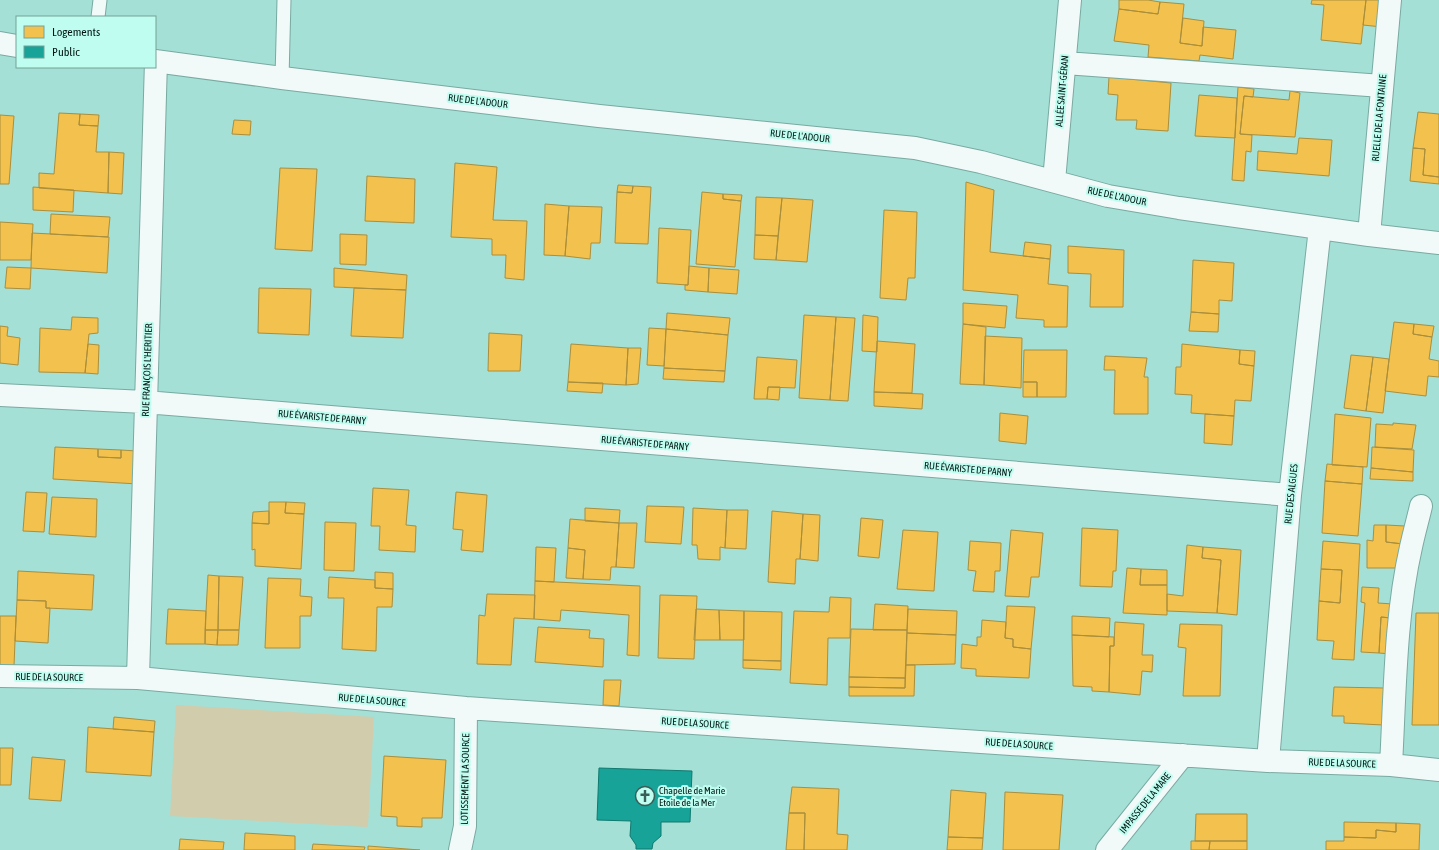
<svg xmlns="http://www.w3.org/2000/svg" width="1439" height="850" viewBox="0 0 1439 850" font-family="'Asap Condensed',sans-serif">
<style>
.green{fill:#d0ccac}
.homes{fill:#f2c14e;stroke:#aa8e3c}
.public{fill:#17a398;stroke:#107970}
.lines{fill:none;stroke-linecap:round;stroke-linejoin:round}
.lane-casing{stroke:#78aaa2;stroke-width:15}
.street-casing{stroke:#78aaa2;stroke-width:24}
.lane{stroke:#f1faf9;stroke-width:13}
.street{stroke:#f1faf9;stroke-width:22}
.labels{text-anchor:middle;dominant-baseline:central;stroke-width:4;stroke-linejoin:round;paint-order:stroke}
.street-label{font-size:10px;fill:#011613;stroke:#c0fdf1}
.poi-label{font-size:10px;fill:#011613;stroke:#c0fdf1;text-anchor:start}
</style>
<rect width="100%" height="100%" fill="#a4e0d5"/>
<path class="green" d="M176,705l198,12 -6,110 -198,-11z"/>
<path class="homes" d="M1119,0h29l12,2 -2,12 -39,-5z
M1312,0h54l-5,44 -40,-4 3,-35 -13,-1z
M1366,0h19l-3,27 -19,-2z
M1160,2l24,2 -4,39 22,3 1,-19 33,3 -3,29 -33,-4 -1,6 -51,-4 1,-12 -35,-4 5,-32 39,5z
M1183,18l21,3 -2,25 -22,-3z
M1109,77l62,6 -3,48 -32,-2 1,-9h-21l2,-25 -10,-1z
M1238,87l16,2 -1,8 -9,-1 -4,38 12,1 -1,17 -5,-1 -2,30 -12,-1z
M1290,91l10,2 -5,44 -55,-3 4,-38 45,4z
M1199,95l38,3 -2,40 -40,-2z
M1418,112l21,2v63l-16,-2 2,-26 -12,-1z
M59,113l21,1 -1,11 19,1 -2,26h13l-1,41 -69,-5v-15l15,1z
M80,114l19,1 -1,11 -19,-1z
M0,115l14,1 -5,68h-9z
M234,120l17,1 -1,14 -18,-1z
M1299,138l33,2 -3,36 -72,-6 1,-19 39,3z
M1413,148l12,1 -2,26 16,2v7l-29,-3z
M109,152l15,1 -2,41 -14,-1z
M455,163l42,4 -4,53 34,1 -3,59 -19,-2 1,-23h-14v-16l-41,-2z
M280,168l37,1 -5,82 -37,-2z
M367,176l48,3 -1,44 -49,-2z
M966,182l28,8 -4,62 60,7 -2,25 20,2 -1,41h-23v-7l-28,-2 2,-23 -55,-5z
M618,185l15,1 -1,7 -15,-1z
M633,186l18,1 -3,57 -33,-1 2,-51 15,1z
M33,187l41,3 -1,22 -40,-2z
M702,192l21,2v5l18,2 -6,66 -39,-3z
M723,194l19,1 -1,6 -18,-2z
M756,197l26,1 -4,38 -23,-1z
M782,198l31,2 -6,62 -31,-2z
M545,204l24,2 -4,50 -21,-1z
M569,206l33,1 -2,36h-9l-1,16 -25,-3z
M884,210l33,2 -2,66h-7l-2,22 -26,-2z
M51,214l59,3 -2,20 -58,-3z
M0,222l33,2 -2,36h-31z
M659,228l32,2 -3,55 -31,-2z
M32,233l77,4 -2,36 -76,-5z
M340,234l27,1 -1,30 -26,-1z
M755,235l23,1 -2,24 -22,-1z
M1025,242l26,3 -1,14 -27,-3z
M1068,246l56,4 -1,57h-33l1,-33 -23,-1z
M1193,260l41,3 -2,38 -13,-1v14l-28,-2z
M689,266l20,2 -1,24 -23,-2v-5h3z
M7,267l24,1 -1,21 -25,-1z
M334,268l73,7 -1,15 -72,-3z
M709,268l30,2 -2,24 -29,-2z
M259,288l52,1 -2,46 -51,-2z
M354,288l52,2 -3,48 -52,-2z
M963,303l44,3 -2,22 -42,-4z
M1191,312l28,2 -1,18 -29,-1z
M667,313l63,5 -2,17 -62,-6z
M804,315l32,2 -6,83 -31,-2z
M863,315l15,2 -1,35 -15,-1z
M72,317l26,1v15l-9,1 -4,39 -46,-1 1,-44 31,2z
M836,317l19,1 -7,83 -18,-1z
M1394,322l20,2 -1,10 19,3 -3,22 10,2v16l-11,-1 -2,20 -41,-5z
M963,324l23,3 -2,58 -24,-1z
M1414,324l20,2 -2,11 -19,-3z
M0,326l8,1 -1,9 13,2 -2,27 -18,-2z
M649,328l17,1 -2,37 -17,-1z
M666,329l62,6 -3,36 -61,-3z
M489,333l33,2 -2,36h-32z
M985,336l37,2 -1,50 -37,-3z
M877,341l38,3 -3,49 -38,-1z
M88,344l11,1 -1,29 -13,-1z
M571,344l57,4 -2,37 -58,-3z
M1182,344l58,6 -1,14 15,2 -3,35 -16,-1 -1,16 -43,-3 1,-18 -17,-1 1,-27h5z
M628,348h13l-3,36 -12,1z
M1024,350h43l-1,47h-29v-15h-14z
M1240,350l15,1 -1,15 -15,-2z
M1351,355l22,2 -7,54 -22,-3z
M1105,356l42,2 -3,19h4v37h-34l1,-44h-11z
M757,357l40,3 -2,28 -27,-1 -1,12h-13z
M1373,357l16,2 -6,54 -17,-2z
M664,368l61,3 -1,11 -61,-3z
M568,382l35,1 -1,10 -35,-2z
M1023,382h14v15h-14z
M768,387h12l-1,13 -12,-1z
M874,392l49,2 -1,15 -48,-3z
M1000,413l28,3 -2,28 -27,-3z
M1205,414l29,2 -2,29 -28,-2z
M1335,414l36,4 -4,49 -35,-2z
M1393,423l23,2 -4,24 -37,-2 1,-23 17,1z
M55,447l43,2v8l23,1v-8l16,1 1,33 -85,-5z
M1372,447l42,3 -1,22 -42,-4z
M98,449l23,1v8l-23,-1z
M1327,464l36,3 -1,17 -37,-3z
M1371,468l42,4v9l-43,-2z
M1325,481l37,3 -4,52 -36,-3z
M373,488l36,2 -3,35 10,1 -1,26 -36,-2 1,-24h-9z
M26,492l21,1 -3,39 -21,-1z
M456,492l31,3 -4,57 -22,-2 2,-20 -10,-1z
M52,497l45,2 -1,38 -47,-3z
M269,502h17l-1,11 19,1 -3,55 -46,-3v-17l-3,1v-27l17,1z
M286,502l19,1 -1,11 -19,-1z
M647,506l37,1 -3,37 -36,-2z
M585,508l35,2 -1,13 -34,-2z
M693,508l34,2 -2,38 -5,-1v13l-22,-1 -1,-14h-5z
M727,510h21l-2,39 -21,-1z
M269,511v13l-17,-1 1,-11z
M772,511l31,3 -3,45h-4l-1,25 -27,-2z
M803,514l17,1 -2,46 -18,-2z
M861,518l22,2 -4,38 -21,-2z
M570,519l49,4 -3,44h-5l-1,13 -27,-1 2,-29 -17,-2z
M325,522l31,1 -2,48 -30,-1z
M619,523h18l-3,45 -18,-1z
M1374,525h12v17l17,2 -1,24h-35v-28l6,1z
M1386,525l19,1 -2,18 -17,-2z
M1082,528l36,2 -2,41h-3l-1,16 -32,-1z
M903,530l35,2 -4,59 -37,-2z
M1011,530l32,3 -4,44h-8l-2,20 -24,-1z
M970,541l31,2 -1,28h-5l-1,21 -21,-1 3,-20 -8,-1z
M1323,541l37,3 -6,116 -22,-1 2,-18 -17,-1 2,-39 21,2 2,-33 -21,-1z
M1187,545l16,2 -1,11 19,2 -4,53 -50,-2v-17l16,2z
M536,547l20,1 -2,34 -19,-1z
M1203,547l38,3 -4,65 -20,-2 4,-53 -19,-2z
M568,548l17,2 -2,29 -17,-1z
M1127,568l14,1 -1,16h27v30l-44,-2z
M1141,569l26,1v15h-27z
M1321,569l21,1 -2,33 -21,-2z
M18,571l76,4 -2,35 -46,-2v-7l-29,-1z
M375,572l18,1v16l-18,-1z
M208,575l11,1 -1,54h-13z
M219,576l24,1 -4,53h-21z
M329,577l46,3v8l18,1 -1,18h-15l-1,44 -34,-2 2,-51h-16z
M268,578l33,1 -1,17 12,1 -1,19h-11v32h-35z
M535,581l105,5 -1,70 -12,-1 2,-40 -68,-5 -1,11 -26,-2z
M1362,587l17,1 -1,15 15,1 -2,14 -10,-1 -2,36 -18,-1 4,-49 -4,-1z
M487,594l48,1 -1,24 -20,-1 -3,47 -34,-1 2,-49 6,1z
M660,595l37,1 -3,63 -36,-1z
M830,597l21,1 -1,40h-22l-1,47 -37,-2 4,-72 35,1z
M17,600l29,1v7h4l-2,35 -33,-2z
M875,604l33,2 -1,24h-34z
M1007,606l28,1 -4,42 -18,-2v-8l-8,-1z
M168,609l38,2 -1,33h-39z
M696,609l23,1 1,30h-26z
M908,609l49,2 -1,24 -49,-2z
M719,610l25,1v29h-24z
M744,611l38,1 -1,49 -38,-1z
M1416,613h23v112h-27z
M0,616h16l-2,50 -14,-1z
M1072,616l38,2 -1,19 -37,-2z
M1381,617l10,1v36l-12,-1z
M982,620l24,2 -1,16 8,1v8l18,2 -2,29 -53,-2v-7l-15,-1 1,-24 15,2v-9h4z
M1115,622l29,2 -2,31h11l-1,17 -10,-1 -2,24 -31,-3 1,-46h4z
M1180,624l42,1 -2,71h-37l3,-48 -8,-1z
M538,627l52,3 -1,8 15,1 -1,28 -68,-5z
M851,629l56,1 -2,48 -56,-1z
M205,630h13l-1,15 -12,-1z
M218,630h21l-1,15h-21z
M907,633l49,2 -1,29 -49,1z
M1072,635l42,2v9h-4l-1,46 -17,-1v-4l-19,-1z
M743,660l38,1v9l-38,-2z
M906,665h9l-1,31h-65v-9l56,1z
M849,677l56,1v10l-56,-1z
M604,680h17l-2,26 -16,-1z
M1334,687l50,1 -1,37 -39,-2v-7h-12z
M114,717l41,4 -1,11 -41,-3z
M88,727l66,5 -3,44 -65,-4z
M0,748h13l-2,37h-11z
M384,756l62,4 -4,58h-20v9l-25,-1v-9l-16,-1z
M32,757l33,3 -4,41 -32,-2z
M792,787l47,2 -2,45 11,1 -1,15h-43l1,-37h-16z
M951,790l35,3 -3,45 -35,-1z
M1005,792l58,3 -4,55h-56z
M789,813h16l-1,37h-18z
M1196,814h51v27h-52z
M1344,822l52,1v9l-20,-2v8l-32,-1z
M1396,823l24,1 -1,26h-93v-9h18v-4l32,1v-8l20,2z
M245,833l50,3v14h-51z
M948,837l35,1 -1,12h-35z
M180,839l44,3 -1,8h-44z
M1191,841h19l-1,9h-18z
M1210,841h37v9h-38z
M313,844l52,3 -1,3h-52z
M368,846l52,4h-52z"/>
<path class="public" d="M599,768l93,3 -2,51h-29v14l-8,7 -1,6h-16v-4l-6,-9 1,-15 -34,-1z"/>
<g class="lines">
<defs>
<path id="lane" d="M98,17l2,-17
M282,78l2,-78"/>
<path id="street" d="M0,43l17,3
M155,61l127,17 317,38 316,32 66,14 127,34 71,12 141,20 49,7 70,8
M1065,63l317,23
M1054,181l16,-181
M1369,235l21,-235
M0,395l145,7 1145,93
M0,676l138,2 328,30 802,53 123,4 48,5
M138,678l18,-617
M1268,761l22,-266 30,-267
M1391,765c4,-72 4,-148 20,-218 3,-14 7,-28 10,-41
M460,850l5,-24 1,-118
M1107,850l76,-95"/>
</defs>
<use href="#lane" class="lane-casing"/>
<use href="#street" class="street-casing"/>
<use href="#lane" class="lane"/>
<use href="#street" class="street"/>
</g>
<defs>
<symbol id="church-ring" viewBox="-11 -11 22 22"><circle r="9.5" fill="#c0fdf1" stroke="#3a5d57" stroke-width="1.5"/><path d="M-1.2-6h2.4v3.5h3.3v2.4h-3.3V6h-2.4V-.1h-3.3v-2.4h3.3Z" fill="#3a5d57"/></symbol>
</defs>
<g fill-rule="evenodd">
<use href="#church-ring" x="634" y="785" width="22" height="22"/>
</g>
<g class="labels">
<g class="street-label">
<text transform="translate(1062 91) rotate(-85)">ALLÉE SAINT-GÉRAN</text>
<text transform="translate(478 101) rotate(7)">RUE DE L'ADOUR</text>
<text transform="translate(1379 118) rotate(-85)">RUELLE DE LA FONTAINE</text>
<text transform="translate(800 136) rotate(6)">RUE DE L'ADOUR</text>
<text transform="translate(1117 196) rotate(12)">RUE DE L'ADOUR</text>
<text transform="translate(147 370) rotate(-88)">RUE FRANÇOIS L'HERITIER</text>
<text transform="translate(322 417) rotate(5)">RUE ÉVARISTE DE PARNY</text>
<text transform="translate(645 443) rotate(5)">RUE ÉVARISTE DE PARNY</text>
<text transform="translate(968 469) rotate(5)">RUE ÉVARISTE DE PARNY</text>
<text transform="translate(1291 494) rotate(-84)">RUE DES ALGUES</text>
<text transform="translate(49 677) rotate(1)">RUE DE LA SOURCE</text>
<text transform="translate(372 700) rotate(5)">RUE DE LA SOURCE</text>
<text transform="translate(695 723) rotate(4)">RUE DE LA SOURCE</text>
<text transform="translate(1019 744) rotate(4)">RUE DE LA SOURCE</text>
<text transform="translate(1342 763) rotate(2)">RUE DE LA SOURCE</text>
<text transform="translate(465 779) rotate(-89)">LOTISSEMENT LA SOURCE</text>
<text transform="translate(1145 803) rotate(-51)">IMPASSE DE LA MARE</text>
</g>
<g class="poi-label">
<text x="659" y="790">Chapelle de Marie<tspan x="659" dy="12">Etoile de la Mer</tspan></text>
</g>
</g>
<rect x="16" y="16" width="140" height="52" fill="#c0fdf1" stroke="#74a198"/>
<rect x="24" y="26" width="20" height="12" fill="#f2c14e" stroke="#74a198"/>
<text x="52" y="36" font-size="12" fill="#011613">Logements</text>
<rect x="24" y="46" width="20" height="12" fill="#17a398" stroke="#74a198"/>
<text x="52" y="56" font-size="12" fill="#011613">Public</text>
</svg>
